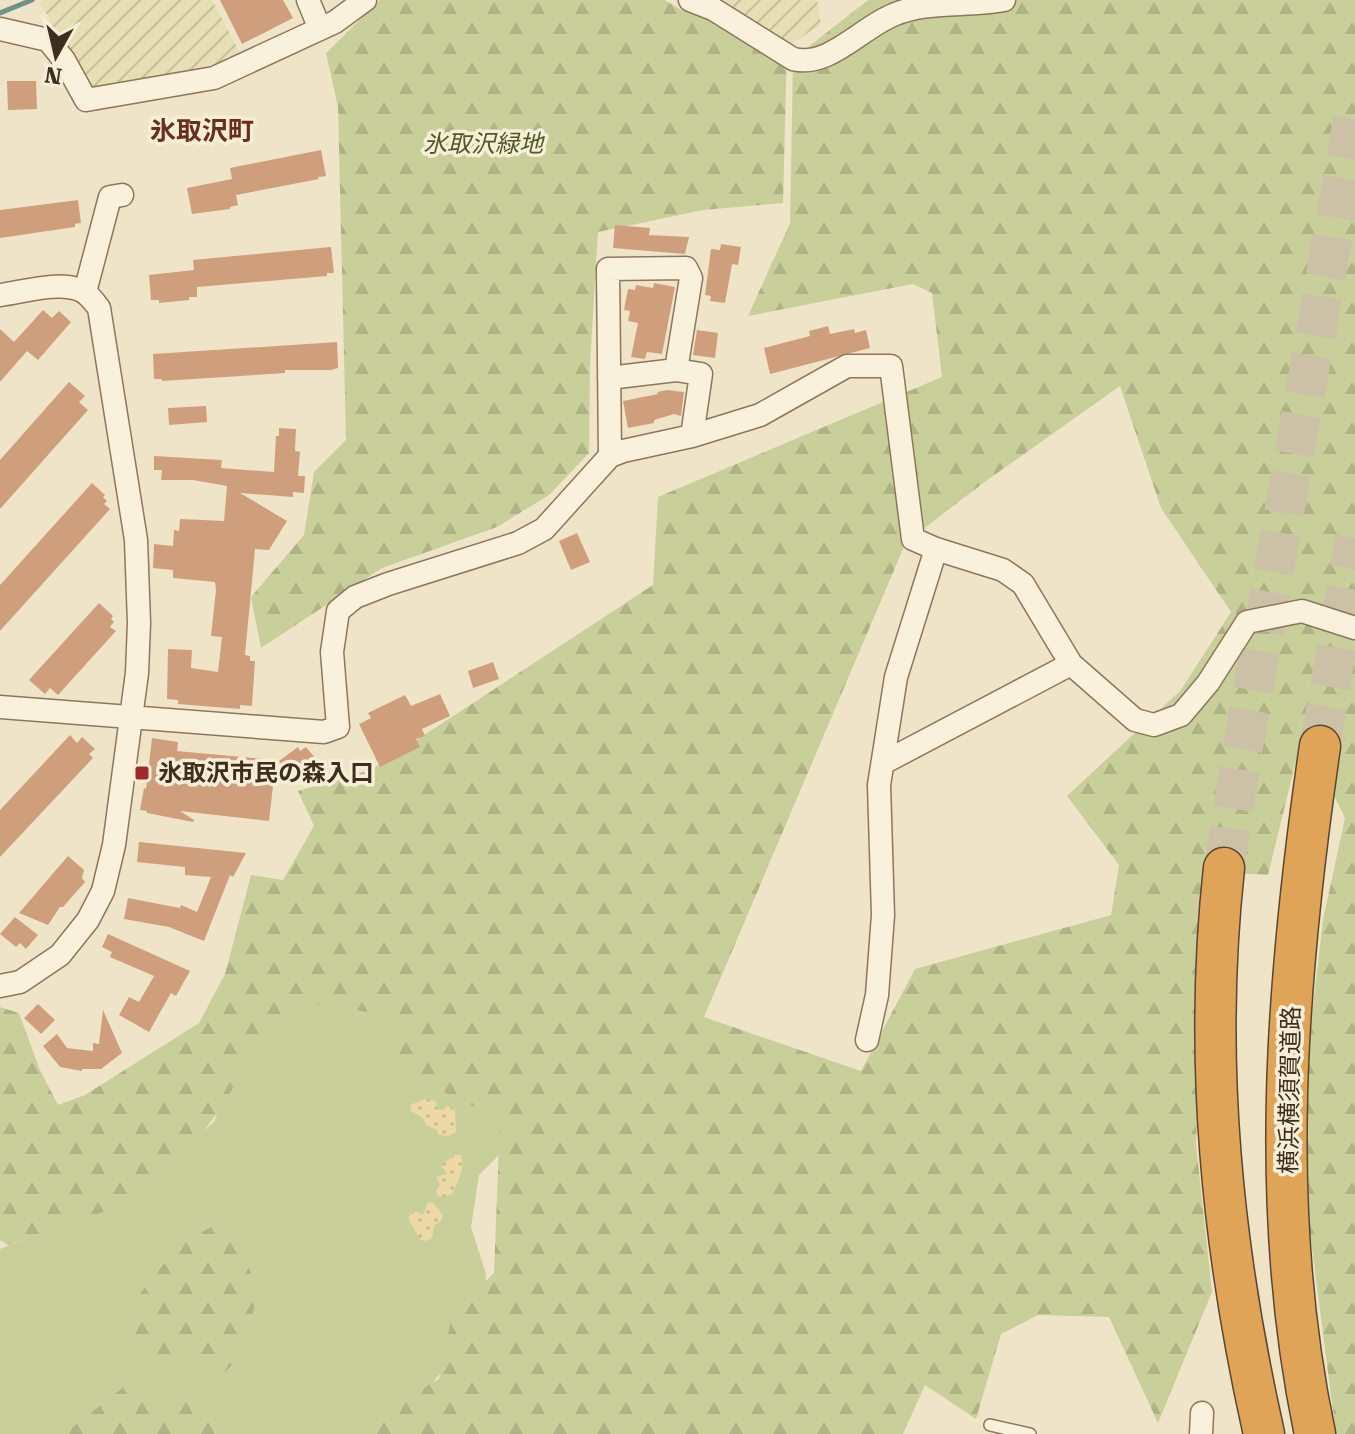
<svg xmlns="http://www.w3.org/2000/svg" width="1355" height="1434" viewBox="0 0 1355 1434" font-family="'Roboto Serif','Noto Sans JP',serif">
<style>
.farmland{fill:url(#farmland-furrows)}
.green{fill:#c9cf9b}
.forest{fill:url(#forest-firs);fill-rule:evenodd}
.sand{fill:url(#sand-dots)}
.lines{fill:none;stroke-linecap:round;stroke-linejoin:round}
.stream{stroke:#6f938a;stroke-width:5}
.building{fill:#cf9f7d}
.highway-tunnel{stroke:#ccc0a6;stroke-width:40;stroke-dasharray:40 20;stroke-linecap:butt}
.lane-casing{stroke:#8d765c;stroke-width:14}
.street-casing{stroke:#8d765c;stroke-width:25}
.highway-casing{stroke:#5b4430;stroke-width:43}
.lane{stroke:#faf1dc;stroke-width:11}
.street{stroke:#faf1dc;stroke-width:22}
.highway{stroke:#e0a458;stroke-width:40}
.poi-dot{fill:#9e2a2b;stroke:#f7eed8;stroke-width:3}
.labels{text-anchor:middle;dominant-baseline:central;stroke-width:7;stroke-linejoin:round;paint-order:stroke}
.park-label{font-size:24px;font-style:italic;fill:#4d5a26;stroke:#f7eed8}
.poi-label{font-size:24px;font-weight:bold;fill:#3d2e20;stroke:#f7eed8;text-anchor:start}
.street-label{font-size:24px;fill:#3d2e20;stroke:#f7eed8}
.neighbourhood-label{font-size:26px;font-weight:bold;fill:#6b2e1e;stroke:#f7eed8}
</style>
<defs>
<pattern id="farmland-furrows" width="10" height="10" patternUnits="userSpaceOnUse" patternTransform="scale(2)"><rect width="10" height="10" fill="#e6deb5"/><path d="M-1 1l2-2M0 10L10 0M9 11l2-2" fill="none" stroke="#c6bf9b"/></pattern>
<pattern id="forest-firs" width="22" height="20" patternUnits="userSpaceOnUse" patternTransform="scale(2)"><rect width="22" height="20" fill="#c9cf9b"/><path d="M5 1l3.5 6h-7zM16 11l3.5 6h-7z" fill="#aeb285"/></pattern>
<pattern id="sand-dots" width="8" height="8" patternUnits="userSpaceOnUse" patternTransform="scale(2)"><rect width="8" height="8" fill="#ecd9a5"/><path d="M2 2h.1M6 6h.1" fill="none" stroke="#cbbb8e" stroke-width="1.8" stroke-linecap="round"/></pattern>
</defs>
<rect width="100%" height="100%" fill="#f0e4c8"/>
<path class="farmland" d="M43,0h169l29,55 -30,14 -112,18 -10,-2 -33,-49 -8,-20 -9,-13z
M712,0h105l4,24 -34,23z"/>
<path class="green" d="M346,974l163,137 -4,38 -26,26 -8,52 15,47 -3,51c-34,33 -60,72 -90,109h-393v-185l128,-52 86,-75 32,-89z"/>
<path class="forest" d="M380,0h284l18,10 105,37 -4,156 -80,7 -105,22 -8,133 -1,88 -40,42 -52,32 -115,41 -121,80 -10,-51 53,-62 10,-63 32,-32 -8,-333 -12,-54z
M868,0h487v1434h-19l-26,-201 -5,-158 18,-155 22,-102 -42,-86 -35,143 -62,-3 -10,272 16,148 -54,131 -49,-106 -71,-2 -37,19 -25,85 -51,-34 -22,49h-536l30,-31 42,-24 13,-64 42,-42 6,-154 -58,-28 -46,-37 -9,-39 -70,-11 -47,22 -49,82 -45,60 -45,34 -123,43 -8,-5v-233l19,6 21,57 18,35 27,-10 114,-72 26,-49 26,-99 32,5 31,-54 -16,-35 73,-21 282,-185 5,-88 284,-120 -10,-84 -19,-9 -165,32 42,-93 3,-164zM1120,386l41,122 70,104 -50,78 -114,106 52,69 -8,50 -196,54 -54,102 -157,-54 202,-475 80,-61z
M229,1217l28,72 -10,61 -22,22 -38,-15 -53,-5 -3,-47 48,-60z
M125,1386l88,20 1,28h-150z"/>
<path class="sand" d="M425,1099l11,2 1,9h6l4,-4 8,3 1,23 -7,4 -10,-1 -2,-5 -11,-5 -3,-7 -12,-7 -1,-6z
M454,1155h7c4,15 -3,26 -9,39l-8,3 -6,-1 -2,-5 4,-7 -4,-7 11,-3 -6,-8z
M428,1202l6,1 9,13 -2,5 -7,5 -2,12 -6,3 -5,-1 -12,-19v-5l5,-5 9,4z"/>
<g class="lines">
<path class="stream" d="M0,13l32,-13"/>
</g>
<path class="building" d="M220,0h63l10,18 -51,26z
M7,81h29l1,28 -29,1z
M321,150l5,26 -8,1 1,2 -83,16 2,10 -8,2v2l-38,5 -5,-26 45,-9 -2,-11z
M78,200l3,23 -6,1v3l-75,11v-28z
M615,225l35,3 -1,7 40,2 -4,17 -72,-6z
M721,244l20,3 -3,18 -6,-1 -7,39 -15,-2 1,-5 -6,-1 6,-46 9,1z
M331,247l3,26h-7v3l-130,11v10h-8v3l-30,3v-3h-8l-2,-25 45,-5 -1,-10z
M654,283l21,4 -13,67 -15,-2 -2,7 -14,-2 7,-34 -10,-2 2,-10 -6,-1 4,-21 7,1 1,-5 17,3z
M43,310l9,8 7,-7 12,11 -33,38 -11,-9 -27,31v-53l14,13z
M828,326l2,8 24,-5 1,4 11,-3 4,18 -100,26 -6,-26 46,-12 -1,-5z
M697,330l21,3 -3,25 -22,-3z
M337,342l1,26 -7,2h-46v3l-123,8v-2h-8l-1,-25z
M69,382l16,14 -6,6 9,8 -88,99v-49z
M667,390l17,2 -3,24 -7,-2 -20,6v3l-26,5 -5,-27 35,-7 -1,-2z
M206,406l1,16 -38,3 -1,-17z
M279,428l17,1 -1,22 5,1 -2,24h7l-1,17 -11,-1v5l-53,-4 47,28 -18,29 -14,-1 -10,106 5,1v5h5l-3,45 -12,-1v4l-62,-5v-4l-11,-1 1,-50 24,1 -1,18 27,4 4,-35 -11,-1 5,-46 -1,-8 -42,-4v-8l-20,-2 1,-24 19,2 1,-16 5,1 1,-12 44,2 3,-35 -34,-6h-32l1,-10h-8v-14l68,4 -1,8 53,4 2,-36h3z
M92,483l13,12 -2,2 4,4 -3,3 6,5 -110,122v-46z
M577,533l13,29 -19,8 -12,-29z
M99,603l14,13 -2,3 3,3 -4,5 6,4 -58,64 -8,-7 -5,6 -16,-14z
M493,662l6,17 -26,9 -5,-17z
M440,694l10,22 -28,13 3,7 -9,3 4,8 -40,20 -21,-43 12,-6 -3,-5 37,-18 6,11z
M70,735l7,8 5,-6 13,12 -6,5 4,4 -93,99v-47z
M152,738l26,4 -1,9 99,9 -7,61 -89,-10 14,9 -1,2 -46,-9v-2l-7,-1 4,-22 2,1z
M298,747l2,4 6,-4 10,12 -25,19 -12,-17z
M139,842l107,11 -13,24 -3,-2 -26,66 -35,-14 -45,-8 4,-21 52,10 1,-3 16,7 14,-35 -26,-2v-8l-48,-5z
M68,856l16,14 -2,8 3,4 -22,25h-3l-12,18 -29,-12z
M15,917l23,18 -12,14 -6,-6 -4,4 -16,-13z
M108,934l82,37 -14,25 -5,-3 -22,39 -30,-17 10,-18 10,5 15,-26 -44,-19 2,-5 -10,-5z
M38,1004l17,16 -14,14 -17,-16z
M103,1010l19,43 -21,16h-19v2l-22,-4 -17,-21 14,-12 10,14 26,3v-8l6,1z"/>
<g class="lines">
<path class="highway-tunnel" d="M1320,746l35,-208
M1224,868l18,-116 113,-643"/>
<defs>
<path id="lane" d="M990,1425l40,9"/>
<path id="street" d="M308,0l12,29
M690,0l23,9 80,50c36,9 68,-31 100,-44 35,-15 74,-8 111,-15
M0,29l48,11 16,20 22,40 128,-22 121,-56 30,-22
M85,292l25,-95 12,-2
M0,295c23,-3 58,-14 80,-5 8,3 14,12 19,18l37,232 3,83 -2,50 -23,172 -11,46 -15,29 -28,35 -40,27 -20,4
M609,378l67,-8 25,4 -9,62
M610,456l-2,-187 78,-1 5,10 -15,92
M0,707l324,25 14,-5 -6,-75 6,-41 17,-14 33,-13 130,-41 26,-14 66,-73 13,-5 69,-15 68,-21 87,-49h44l22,173 23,10 67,21 20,14 48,80 64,56 19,5 27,-10 27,-32 39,-61 55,-11 53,17
M883,763l188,-99
M867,1040l10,-45 6,-80 -4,-130 17,-108 40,-128
M1201,1434l1,-21"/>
<path id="highway" d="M1224,868c-21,191 -2,379 40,566
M1315,1434c-48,-227 -28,-461 5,-688"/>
</defs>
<use href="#lane" class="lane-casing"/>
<use href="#street" class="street-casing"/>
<use href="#highway" class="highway-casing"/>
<use href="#lane" class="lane"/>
<use href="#street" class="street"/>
<use href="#highway" class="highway"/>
</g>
<rect class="poi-dot" x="134" y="765" width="16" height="16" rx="4"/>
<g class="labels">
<g class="park-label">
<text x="483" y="144">氷取沢緑地</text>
</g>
<g class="poi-label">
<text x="158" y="773">氷取沢市民の森入口</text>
</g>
<g class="street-label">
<text transform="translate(1290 1090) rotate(-89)">横浜横須賀道路</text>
</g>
<g class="neighbourhood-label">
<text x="202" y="131">氷取沢町</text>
</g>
</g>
<g transform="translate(56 56) rotate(188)" stroke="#f7eed8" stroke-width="6" paint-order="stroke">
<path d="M0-6L14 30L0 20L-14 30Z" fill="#3d2e20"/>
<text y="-12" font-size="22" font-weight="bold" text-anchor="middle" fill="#3d2e20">N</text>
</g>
</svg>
